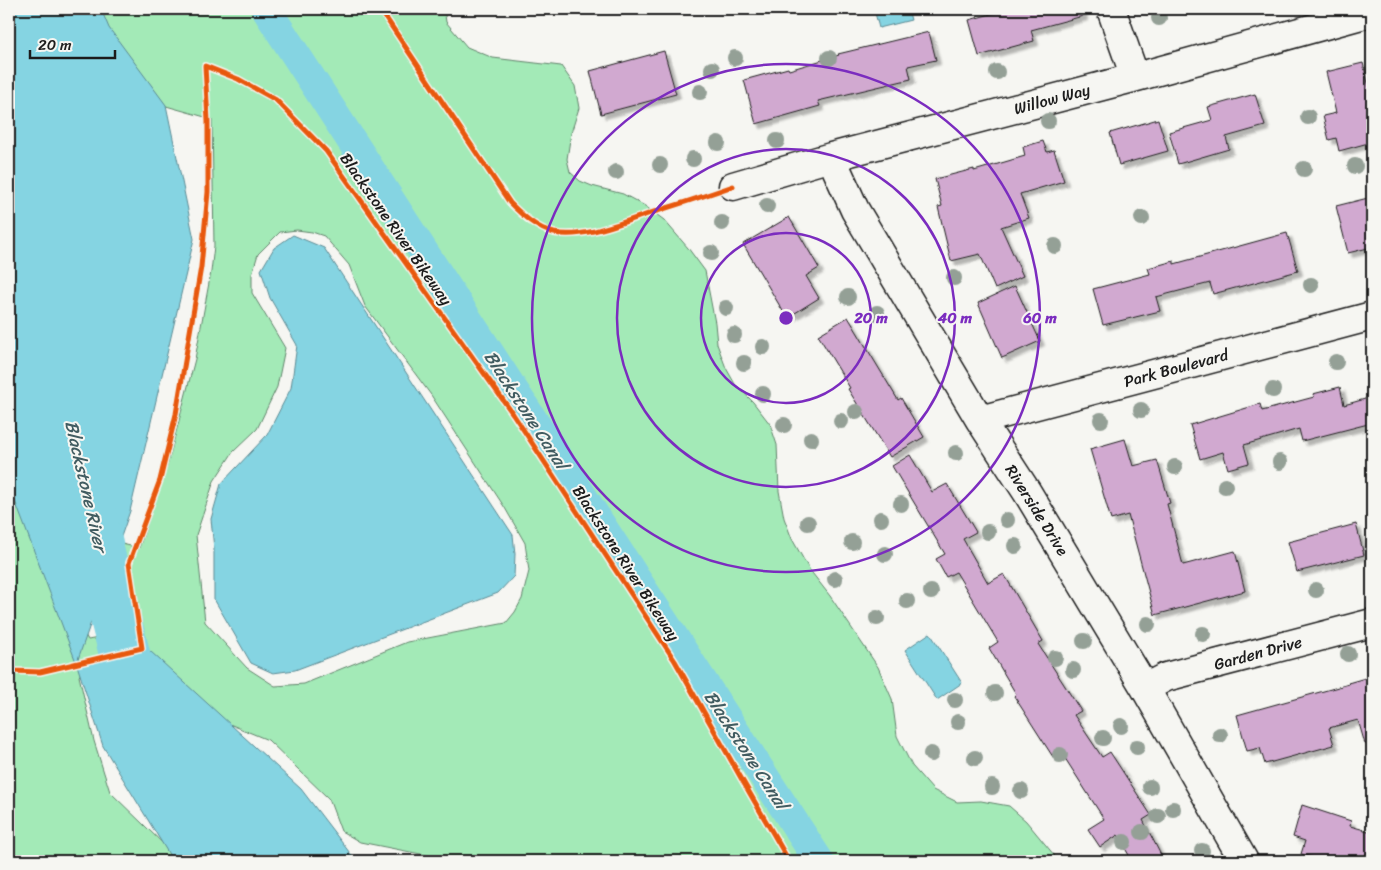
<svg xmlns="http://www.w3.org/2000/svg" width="1381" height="870" viewBox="0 0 1381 870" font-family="Sriracha,sans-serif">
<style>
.green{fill:#a3eab7;stroke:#60836a;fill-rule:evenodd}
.water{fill:#85d4e2;stroke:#5b8a93}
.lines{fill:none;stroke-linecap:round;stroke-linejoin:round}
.canal{stroke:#85d4e2;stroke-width:30}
.river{stroke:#85d4e2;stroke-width:51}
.building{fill:#d1a9d0;stroke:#1c1c1c;filter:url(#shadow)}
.minor-casing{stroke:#1c1c1c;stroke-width:31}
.minor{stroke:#f6f6f2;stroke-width:28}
.cycleway-casing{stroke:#f6f6f2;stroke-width:8}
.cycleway{stroke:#e8590c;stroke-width:5}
.tree{fill:#94a096}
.ring{fill:none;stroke:#7b2cbf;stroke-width:2.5}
.labels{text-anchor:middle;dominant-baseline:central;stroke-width:4;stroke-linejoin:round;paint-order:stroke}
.street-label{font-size:16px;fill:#1c1c1c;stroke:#f6f6f2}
.water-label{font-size:18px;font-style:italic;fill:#415c61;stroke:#f6f6f2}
.centre{fill:#7b2cbf;stroke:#f6f6f2;stroke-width:2.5}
.ring-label{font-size:15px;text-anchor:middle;font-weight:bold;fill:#7b2cbf;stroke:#f6f6f2;stroke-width:4;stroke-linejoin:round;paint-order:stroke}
</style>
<defs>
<filter id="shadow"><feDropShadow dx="4.5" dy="4.5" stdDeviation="1" flood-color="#0004"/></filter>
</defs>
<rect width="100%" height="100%" fill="#f6f6f2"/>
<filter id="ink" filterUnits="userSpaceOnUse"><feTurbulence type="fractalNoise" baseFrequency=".02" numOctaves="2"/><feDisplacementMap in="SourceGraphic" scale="10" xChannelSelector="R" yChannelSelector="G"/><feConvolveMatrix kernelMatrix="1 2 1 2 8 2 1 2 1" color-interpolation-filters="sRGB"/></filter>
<g filter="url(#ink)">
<path class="green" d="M76,9h368l2,13 21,25 26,11 68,8 14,20 4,22 -8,25 -4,26 3,13 10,9 12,5 31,8 22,12 19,14 24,28 17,23 10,52 2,21 9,24 9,16 18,18 17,22 7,21 2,46 5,27 8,21 17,30 21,27 48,71 14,32 5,37 15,30 21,24 24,12 24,-1 28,5 17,15 33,40h-603l-96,-19 -19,-11 -12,-32 -61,-59 -58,-24 -129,-48 -1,7 -1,1 15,65 16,51 71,69h-172v-428l56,164 23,43 41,-8 -20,-91 30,7 29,-85 27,-104 16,-87 3,-26 -2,-127 -67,-19zM297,230l15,2 12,4 25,29 16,41 66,89 74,113 20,35 4,28 -7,28 -7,13 -9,11 -99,19 -103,42 -29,2 -28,-18 -42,-46 -9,-87 18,-54 19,-29 24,-23 20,-42 8,-39 -33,-55v-19l6,-20 22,-22z"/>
<path class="water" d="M9,9h92l8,19 57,77 28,134 -64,272 -53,151 73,-11 151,138 55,72h-183l-70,-115 -27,-84 -67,-177z
M874,9h34l3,11 -32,8z
M293,235l31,13 189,287 2,19 -1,22 -16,17 -203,77 -22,3 -22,-10 -37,-64v-50l-3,-30 10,-35 46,-49 24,-47 6,-43 -27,-47 -9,-28 13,-22z
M930,633l32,50 -25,17 -32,-50z"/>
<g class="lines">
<path class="canal" d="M266,9l553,852"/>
<path class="river" d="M90,513l15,64 28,110 20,30"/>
</g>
<path class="building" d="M1009,9h73l1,7 -52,14 3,11 -55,15 -10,-36z
M929,32l7,28 -28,6 3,13 -93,22 2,5 -64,18 -12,-44 44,-12 1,2 50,-15 -1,-1z
M664,51l12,43 -75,20 -11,-43z
M1363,63l9,36v15l-5,1 5,20v7l-33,9 -3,-13 -7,2 -6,-24 13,-3 -10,-41z
M1255,94l10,32 -39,11 3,12 -51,15 -9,-32 43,-12 -4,-13z
M1158,119l10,32 -49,14 -9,-32z
M1043,141l4,11 7,-2 10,31 -44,13 9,24 -28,9 22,49 -28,13 -15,-35 -29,7 -13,-54 4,-1 -7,-27 39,-10v2l51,-15 -2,-9z
M1372,197v50l-24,6 -12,-47z
M789,217l30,51 -13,8 13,22 -32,20 -44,-74z
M1287,233l11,38 -85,23 -3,-11 -54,14 4,14 -57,14 -10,-36 57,-15 -2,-6 26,-7v3z
M1015,286l25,55 -38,17 -24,-55z
M848,317l50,83 3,-2 23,39 -34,20 -42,-68 2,-1 -32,-53z
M1340,387l4,18 28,-8v26l-70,18 -3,-12 -55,16 5,18 -21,6 -5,-17 -23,7 -10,-34 70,-21 2,7 52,-14 -1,-3z
M1125,439l8,27 24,-6 13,43 -3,1 16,61 52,-14 10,40 -90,24 -27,-100 -17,5 -21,-71z
M910,455l22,37 15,-8 29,48 -13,7 25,44 16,-9 39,67 -5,3 43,67 -7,4 28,42 8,-5 41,63 -8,5 21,41h-32l-14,-26 -18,12 -12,-18 16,-10 -43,-67 -8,5 -39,-61 2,-2 -27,-46 9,-6 -42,-70 -10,5 -10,-18 9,-5 -53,-88z
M1356,524l8,31 -67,17 -9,-30z
M1372,676v67l-7,1 -7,-24 -29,8 5,17 -69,19 -5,-16 -13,3 -10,-36 112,-31 -1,-1z
M1302,805l49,16 -1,5 22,6v29h-47l-24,-7 4,-13 -12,-4z"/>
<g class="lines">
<defs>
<path id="minor" d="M1111,9l24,68
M831,157l24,53 125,210 47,72 118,196 99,173
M733,186l98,-29 302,-79 239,-66
M980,420l392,-104
M1145,688l21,-11 206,-54"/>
</defs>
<use href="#minor" class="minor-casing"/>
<use href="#minor" class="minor"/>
<defs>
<path id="cycleway" d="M380,9l130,194c13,13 26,25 44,30 29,6 67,-10 94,-19 28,-9 57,-18 85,-28
M9,669l3,2 28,1 102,-24 -13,-85 31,-83 16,-66 25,-147 7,-75v-71l-3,-55 33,13 38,21 50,51 187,263 162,247 66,117 48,83"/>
</defs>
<use href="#cycleway" class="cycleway-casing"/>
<use href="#cycleway" class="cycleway"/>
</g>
<g class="tree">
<circle cx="1159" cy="18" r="8"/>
<circle cx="735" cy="58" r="8"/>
<circle cx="829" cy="58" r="8"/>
<circle cx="712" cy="69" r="8"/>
<circle cx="997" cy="72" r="8"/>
<circle cx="700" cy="92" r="8"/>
<circle cx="1308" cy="117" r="8"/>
<circle cx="1048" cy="121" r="8"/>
<circle cx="777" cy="141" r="8"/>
<circle cx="718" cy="143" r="8"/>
<circle cx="693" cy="159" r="8"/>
<circle cx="660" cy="165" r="8"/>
<circle cx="1355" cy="166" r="8"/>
<circle cx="1304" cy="169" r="8"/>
<circle cx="616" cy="172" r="8"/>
<circle cx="767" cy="206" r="8"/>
<circle cx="1142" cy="218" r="8"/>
<circle cx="722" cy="223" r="8"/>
<circle cx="1055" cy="246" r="8"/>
<circle cx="711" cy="253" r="8"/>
<circle cx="954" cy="278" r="8"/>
<circle cx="1311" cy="285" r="8"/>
<circle cx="848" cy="297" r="8"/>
<circle cx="726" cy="308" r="8"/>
<circle cx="877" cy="313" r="8"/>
<circle cx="734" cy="335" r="8"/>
<circle cx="763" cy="347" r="8"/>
<circle cx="1336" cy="362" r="8"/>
<circle cx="744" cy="363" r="8"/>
<circle cx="1273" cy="390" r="8"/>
<circle cx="763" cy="394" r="8"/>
<circle cx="1141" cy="410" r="8"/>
<circle cx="856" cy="412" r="8"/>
<circle cx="1101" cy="420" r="8"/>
<circle cx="841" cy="421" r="8"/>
<circle cx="784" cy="425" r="8"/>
<circle cx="811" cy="439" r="8"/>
<circle cx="956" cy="453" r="8"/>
<circle cx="1280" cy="462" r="8"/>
<circle cx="1175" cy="467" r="8"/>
<circle cx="1225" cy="486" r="8"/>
<circle cx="901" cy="504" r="8"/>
<circle cx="881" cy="519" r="8"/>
<circle cx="1007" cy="520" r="8"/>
<circle cx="808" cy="523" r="8"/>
<circle cx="988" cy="532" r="8"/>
<circle cx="852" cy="542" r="8"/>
<circle cx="1015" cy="546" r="8"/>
<circle cx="885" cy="554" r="8"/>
<circle cx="835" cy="579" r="8"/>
<circle cx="1316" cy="590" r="8"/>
<circle cx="931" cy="592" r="8"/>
<circle cx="907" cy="601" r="8"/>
<circle cx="877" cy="618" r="8"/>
<circle cx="1148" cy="624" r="8"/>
<circle cx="1203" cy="634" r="8"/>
<circle cx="1084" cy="641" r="8"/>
<circle cx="1348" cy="654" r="8"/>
<circle cx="1055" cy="658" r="8"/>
<circle cx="1073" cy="670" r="8"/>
<circle cx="995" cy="693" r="8"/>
<circle cx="955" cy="700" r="8"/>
<circle cx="958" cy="722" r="8"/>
<circle cx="1121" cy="726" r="8"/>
<circle cx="1220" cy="735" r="8"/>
<circle cx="1103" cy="738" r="8"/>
<circle cx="1137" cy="747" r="8"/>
<circle cx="931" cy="754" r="8"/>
<circle cx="1060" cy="755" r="8"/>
<circle cx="975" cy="758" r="8"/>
<circle cx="992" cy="787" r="8"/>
<circle cx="1150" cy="787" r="8"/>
<circle cx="1021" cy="791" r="8"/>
<circle cx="1173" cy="809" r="8"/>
<circle cx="1158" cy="816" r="8"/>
<circle cx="1142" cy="832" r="8"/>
<circle cx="1124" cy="842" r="8"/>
<circle cx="1202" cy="851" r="8"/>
</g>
</g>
<g class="ring">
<circle cx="786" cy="318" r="85"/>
<circle cx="786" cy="318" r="169"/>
<circle cx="786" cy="318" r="254"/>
</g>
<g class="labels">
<g class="street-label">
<text transform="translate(1052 99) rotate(-15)">Willow Way</text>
<text transform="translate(396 229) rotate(55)">Blackstone River Bikeway</text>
<text transform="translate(1176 368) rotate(-15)">Park Boulevard</text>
<text transform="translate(1037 510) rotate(58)">Riverside Drive</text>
<text transform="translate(626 563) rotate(57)">Blackstone River Bikeway</text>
<text transform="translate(1258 653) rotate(-15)">Garden Drive</text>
</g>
<g class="water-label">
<text transform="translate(526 410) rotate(57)">Blackstone Canal</text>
<text transform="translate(86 486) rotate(77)">Blackstone River</text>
<text transform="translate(746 750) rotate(57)">Blackstone Canal</text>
</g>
</g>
<circle cx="786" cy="318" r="8" class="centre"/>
<g class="ring-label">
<text x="871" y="323">20 m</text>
<text x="955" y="323">40 m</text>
<text x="1040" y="323">60 m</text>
</g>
<rect width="1381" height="870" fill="none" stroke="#f6f6f2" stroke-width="30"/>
<rect x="15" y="15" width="1351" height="840" fill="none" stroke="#1c1c1c" stroke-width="2" filter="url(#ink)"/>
<path d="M30 50v8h85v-8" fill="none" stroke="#1c1c1c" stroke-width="2.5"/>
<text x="38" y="50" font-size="15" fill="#1c1c1c" stroke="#f6f6f2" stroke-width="4" paint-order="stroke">20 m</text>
</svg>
